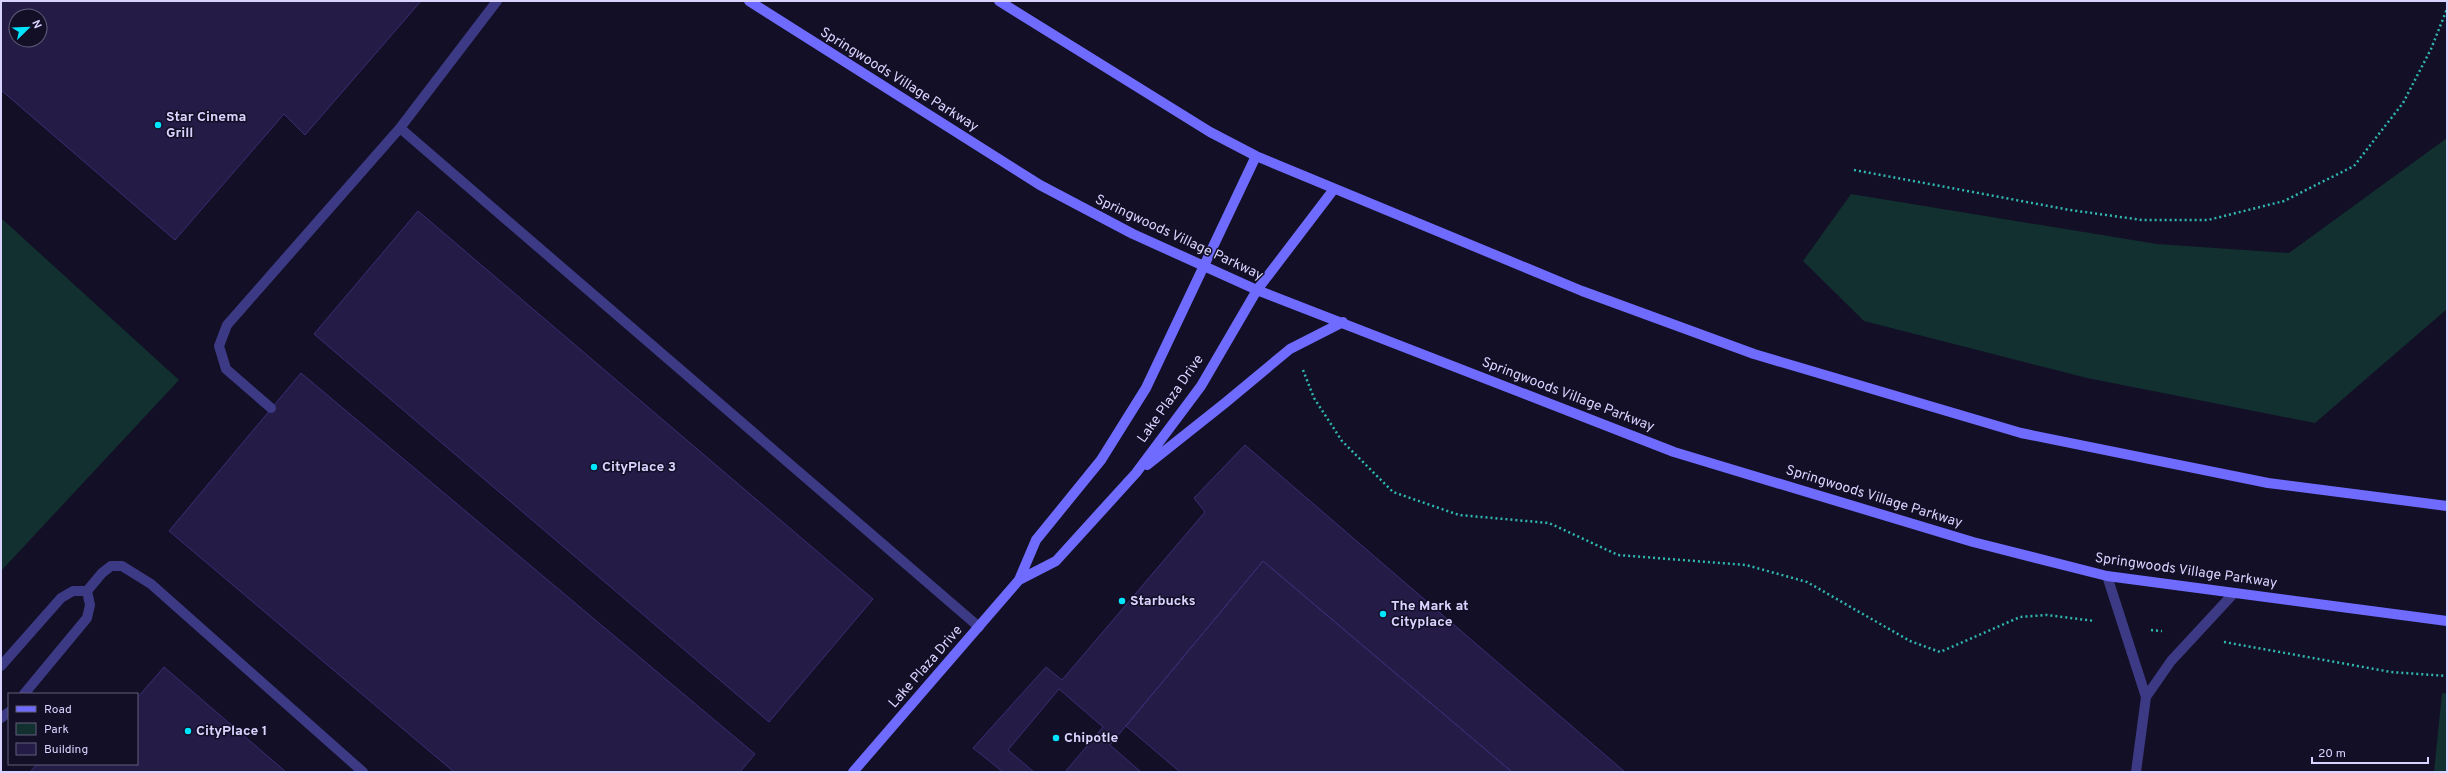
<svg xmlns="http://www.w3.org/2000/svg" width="2448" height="773" viewBox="0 0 2448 773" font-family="Overpass,sans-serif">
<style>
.green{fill:#12302f}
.building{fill:#241b47;stroke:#3b2d73;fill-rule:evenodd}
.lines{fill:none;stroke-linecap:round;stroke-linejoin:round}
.path{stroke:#2fb8b0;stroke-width:2.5;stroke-dasharray:2 3;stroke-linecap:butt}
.lane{stroke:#3d3a85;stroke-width:10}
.street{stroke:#3d3a85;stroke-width:10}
.secondary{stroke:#6f6bff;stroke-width:10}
.poi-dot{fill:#00e5ff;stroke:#130f26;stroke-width:1.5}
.labels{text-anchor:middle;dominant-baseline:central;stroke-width:3;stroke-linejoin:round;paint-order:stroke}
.street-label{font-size:14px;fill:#d9d4ff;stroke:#130f26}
.poi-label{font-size:14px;font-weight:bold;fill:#d9d4ff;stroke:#130f26;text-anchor:start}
</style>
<rect width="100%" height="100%" fill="#130f26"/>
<path class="green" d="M2447,138v171l-132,114 -228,-45 -223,-57 -61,-60 48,-67 306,50 132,9z
M1,218l178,162 -178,191z
M2442,693l5,1v78h-13z"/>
<path class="building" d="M1,1h420l-116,134 -21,-21 -109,126 -174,-150zM16,16h24v24h-24z
M418,211l455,388 -104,123 -455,-388z
M301,373l454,381 -15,18h-286l-285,-241z
M1245,445l380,327h-113l-249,-211 -153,184 31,27h-138l-30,-24 73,-81 16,13 143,-168 -11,-14z
M1263,561l249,211h-332l-54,-46z
M164,667l122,105h-256l7,-8h100v-66z
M1059,689l44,38 -38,45h-31l-26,-22z"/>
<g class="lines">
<path class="path" d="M1854,170l216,40 72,10h66l76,-19 70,-35 49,-63 28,-54 16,-40
M1303,370l11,28 28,43 51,51 66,23 90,8 69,32 128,10 61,17 103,59 30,11 80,-35 27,-2 48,6
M2151,630l11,1
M2224,642l167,30 56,4"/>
<path class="lane" d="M400,128l579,499
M271,408l-45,-39 -7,-23 8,-21 173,-197 97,-127
M87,591l15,-18 9,-7h11l29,18 212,188
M1,666l60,-68 12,-7h14l3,14 -3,13 -63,76
M1,718l8,-6"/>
<path class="street" d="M2107,576l39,121 -10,75
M2146,697l25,-36 63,-68"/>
<path class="secondary" d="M749,1l291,184 93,49 124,56 417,162 299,90 134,34 340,45
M999,1l211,131 46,24 326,135 172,63 267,79 247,50 179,23
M1147,465l78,-62 65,-54 53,-27
M1019,580l37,-19 80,-88 65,-87 56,-96 77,-101
M853,772l166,-192 17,-40 65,-80 45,-72 110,-232"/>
</g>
<g class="poi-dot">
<circle cx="158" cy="125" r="4"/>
<circle cx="594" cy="467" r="4"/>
<circle cx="1122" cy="601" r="4"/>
<circle cx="1383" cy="614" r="4"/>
<circle cx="188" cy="731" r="4"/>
<circle cx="1056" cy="738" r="4"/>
</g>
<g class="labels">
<g class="street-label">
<text transform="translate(899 80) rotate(32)">Springwoods Village Parkway</text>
<text transform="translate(1179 238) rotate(25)">Springwoods Village Parkway</text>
<text transform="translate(1568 395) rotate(21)">Springwoods Village Parkway</text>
<text transform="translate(1171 399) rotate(-55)">Lake Plaza Drive</text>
<text transform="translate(1874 497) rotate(17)">Springwoods Village Parkway</text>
<text transform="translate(2186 571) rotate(8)">Springwoods Village Parkway</text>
<text transform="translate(926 667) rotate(-49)">Lake Plaza Drive</text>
</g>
<g class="poi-label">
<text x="166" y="117">Star Cinema<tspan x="166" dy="16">Grill</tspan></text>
<text x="602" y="467">CityPlace 3</text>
<text x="1130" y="601">Starbucks</text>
<text x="1391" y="606">The Mark at<tspan x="1391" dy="16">Cityplace</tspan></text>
<text x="196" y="731">CityPlace 1</text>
<text x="1064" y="738">Chipotle</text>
</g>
</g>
<rect width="2448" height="773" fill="none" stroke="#d9d4ff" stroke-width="4"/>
<rect x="8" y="693" width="130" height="72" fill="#130f26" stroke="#625e7d"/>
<rect x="16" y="706" width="20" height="6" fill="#6f6bff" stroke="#625e7d"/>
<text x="44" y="713" font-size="12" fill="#d9d4ff">Road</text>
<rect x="16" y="723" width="20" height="12" fill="#12302f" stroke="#625e7d"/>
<text x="44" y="733" font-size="12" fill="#d9d4ff">Park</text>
<rect x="16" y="743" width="20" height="12" fill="#241b47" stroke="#625e7d"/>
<text x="44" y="753" font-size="12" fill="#d9d4ff">Building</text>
<g transform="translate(28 28) rotate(67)"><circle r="19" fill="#130f26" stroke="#625e7d"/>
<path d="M0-3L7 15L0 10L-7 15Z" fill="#00e5ff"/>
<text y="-6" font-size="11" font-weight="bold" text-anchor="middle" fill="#d9d4ff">N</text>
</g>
<path d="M2312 757v6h116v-6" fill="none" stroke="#d9d4ff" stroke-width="2"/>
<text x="2318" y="757" font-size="12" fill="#d9d4ff" stroke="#130f26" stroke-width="3" paint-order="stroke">20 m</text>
</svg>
